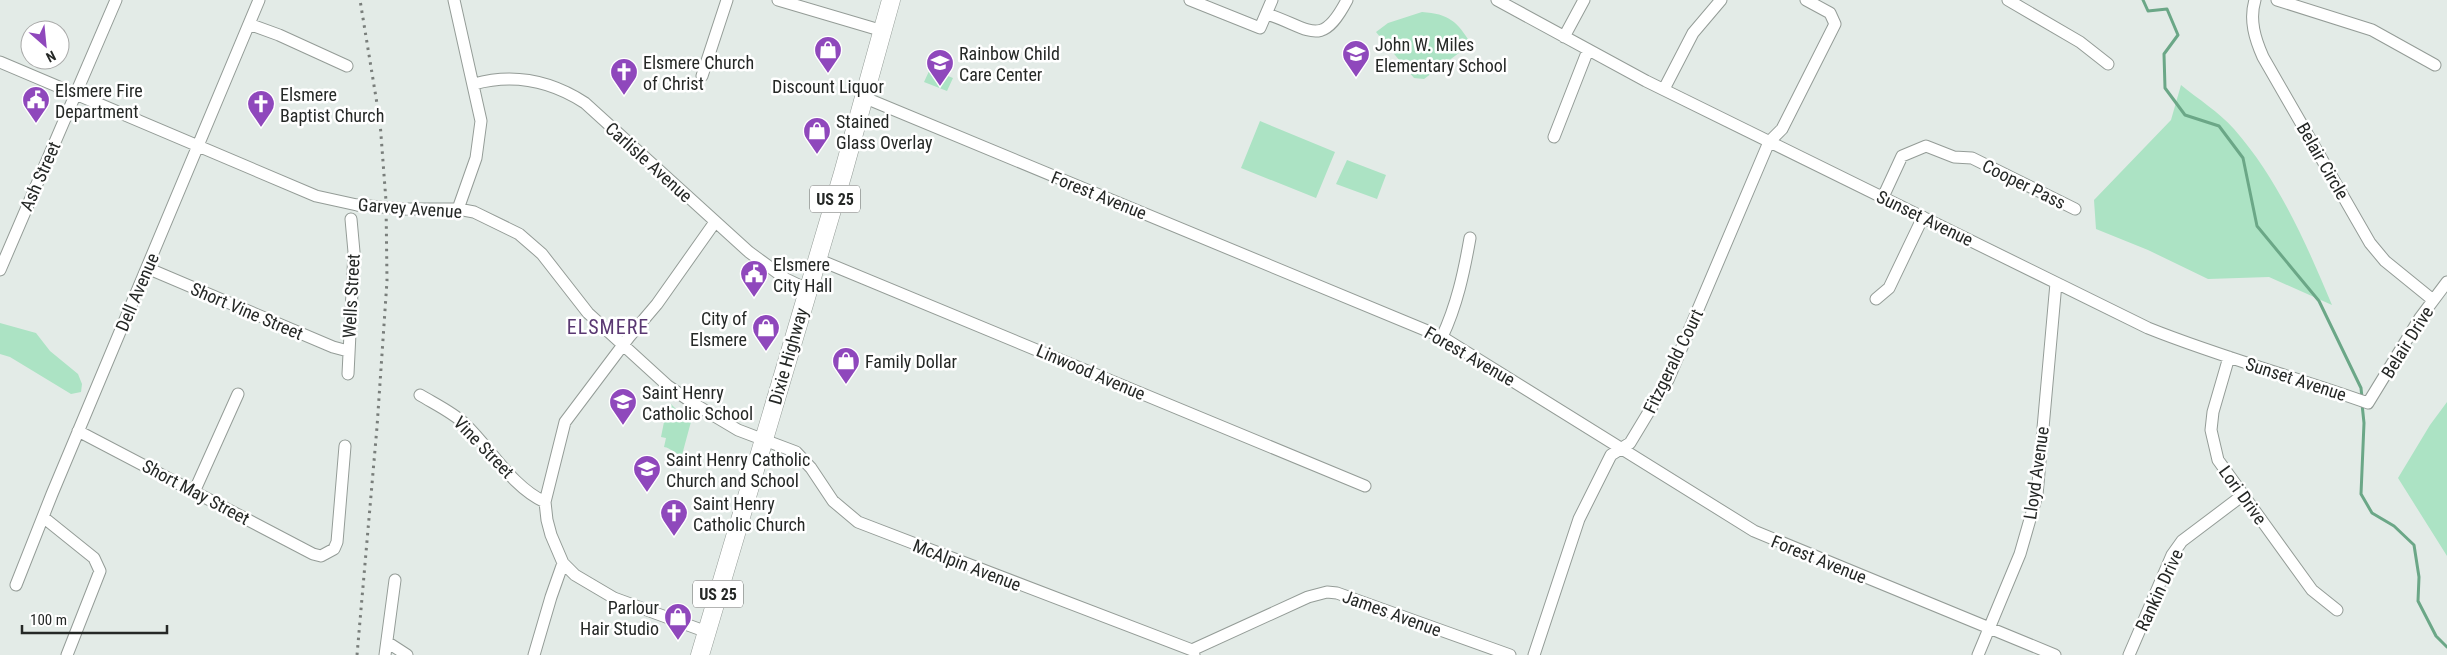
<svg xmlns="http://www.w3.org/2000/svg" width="2447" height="655" viewBox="0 0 2447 655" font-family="'Roboto Condensed',sans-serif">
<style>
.green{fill:#ace3c4}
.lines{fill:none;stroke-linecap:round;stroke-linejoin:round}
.stream{stroke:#6ba787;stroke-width:3}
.minor-casing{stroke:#949c97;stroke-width:13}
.primary-casing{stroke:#949c97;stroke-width:19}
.minor{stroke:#fff;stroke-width:11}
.primary{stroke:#fff;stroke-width:18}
.rail{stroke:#797e7b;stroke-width:3;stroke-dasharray:2.5 5;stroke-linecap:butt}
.minor-bridge-casing{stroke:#949c97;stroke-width:13;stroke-linecap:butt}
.minor-bridge{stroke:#fff;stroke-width:11}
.labels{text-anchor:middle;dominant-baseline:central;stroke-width:5;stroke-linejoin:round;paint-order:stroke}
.shield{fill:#fff;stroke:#666867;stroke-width:1}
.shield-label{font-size:16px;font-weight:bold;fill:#252826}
.poi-label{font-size:18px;fill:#252826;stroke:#fff;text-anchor:start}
.street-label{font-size:18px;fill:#252826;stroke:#fff}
.quarter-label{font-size:20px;letter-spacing:1px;fill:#5a3872;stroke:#fff}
</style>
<rect width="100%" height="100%" fill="#e3ebe7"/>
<path class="green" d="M1422,12c27,2 35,9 49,32l-47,35 -10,-1 -38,-46 12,-9z
M930,69l23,9 -6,13 -23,-9z
M2181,85c17,14 38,27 53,44 44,50 72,114 98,176l-63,-28 -61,2 -60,-29 -52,-21 -2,-29 77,-80z
M1260,121l75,31 -19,46 -75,-30z
M1347,160l39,15 -9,24 -41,-15z
M0,323l36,10 14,18 28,23 4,10 -1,8 -10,2 -61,-37 -10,-3z
M2447,402v154l-49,-78 32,-53z
M671,404l7,7 14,7 -10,37c-8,-1 -11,-7 -18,-8l2,-9 -5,-1 6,-30z"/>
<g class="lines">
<path class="stream" d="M2143,0l5,11 19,-2 11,26 -14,19 1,34 20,27 34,11 24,32 14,68 62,75 42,87 1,10
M2362,404l2,19 -3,71 11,19 22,13 20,19 5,32 -1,24 18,35 11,11"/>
<defs>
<path id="minor" d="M454,0l27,121 -5,37 -18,51
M778,0l105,31
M1190,0l70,28 12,-28
M1497,0l149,81 502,247c72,29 147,49 220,75l52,-85 27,-36
M2008,0l72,42 28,22
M2255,0c-6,20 0,39 8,57l107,186 15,18 48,39
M2277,0l95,30 63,35
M1267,14c43,14 54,36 80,-14
M249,24l30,11 68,31
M1564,37l20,-37
M0,62l316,134 41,9
M702,76l25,-76
M474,84c40,-11 77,-3 111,19l164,149 37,27 21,10
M1664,89l29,-56 28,-33
M863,97l579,240 312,194 301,124
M1554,137l34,-87
M1883,197l19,-41 24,-10 28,11 18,1 103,51
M406,209h52l16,3 45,22 23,20 46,59 80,73 28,19 42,25 58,22 15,16 22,33 25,21 334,128 2,5
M817,259l548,227
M147,268l186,79 15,4
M0,270l116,-270
M1876,299l13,-11 34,-71
M1442,337c15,-32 22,-65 28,-99
M2229,357l-16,55 -2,18 7,30 94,130 25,20
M348,374l6,-122 -3,-33
M420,395c15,9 32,17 45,29 26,25 47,63 80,78
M78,431l235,123 8,2 13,-7 3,-7 8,-96
M194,492l44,-98
M43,517l51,41 6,13 -33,84
M16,585l36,-91 207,-494
M707,632l-93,-34 -39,-23 -12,-12 -12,-28 -4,-15 -2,-18 20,-80 64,-85 28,-33 58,-82
M387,642l20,13
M1192,650l116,-53 19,-5 10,1 173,62
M385,655l10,-75
M534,655l17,-58 12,-34
M1534,655l45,-136 32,-64 19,-12 38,-63 101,-238 13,-13 53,-105 -5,-11 -24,-13
M1978,655l42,-101 17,-59 19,-212
M2129,655l43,-100 10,-14 61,-46"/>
<path id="primary" d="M700,655l143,-482 48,-173"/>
</defs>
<use href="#minor" class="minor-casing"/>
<use href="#primary" class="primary-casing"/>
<use href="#minor" class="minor"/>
<use href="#primary" class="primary"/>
<path class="rail" d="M357,655l20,-228 10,-146 -1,-80 -6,-79 -20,-122"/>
<defs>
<path id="minor-bridge" d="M357,205l49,4"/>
</defs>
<use href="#minor-bridge" class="minor-bridge-casing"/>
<use href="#minor-bridge" class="minor-bridge"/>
</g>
<defs>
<symbol id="shop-pin" viewBox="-11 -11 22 30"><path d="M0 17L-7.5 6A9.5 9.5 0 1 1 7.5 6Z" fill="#8f48bc" stroke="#fff"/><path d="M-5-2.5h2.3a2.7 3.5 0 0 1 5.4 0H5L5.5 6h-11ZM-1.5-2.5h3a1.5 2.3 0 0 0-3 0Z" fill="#fff"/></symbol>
<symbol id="school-pin" viewBox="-11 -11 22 30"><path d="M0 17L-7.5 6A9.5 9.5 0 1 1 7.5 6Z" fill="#8f48bc" stroke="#fff"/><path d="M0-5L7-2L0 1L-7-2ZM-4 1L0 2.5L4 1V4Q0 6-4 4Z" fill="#fff"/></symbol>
<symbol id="church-pin" viewBox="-11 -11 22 30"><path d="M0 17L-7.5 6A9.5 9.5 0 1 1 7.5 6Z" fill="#8f48bc" stroke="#fff"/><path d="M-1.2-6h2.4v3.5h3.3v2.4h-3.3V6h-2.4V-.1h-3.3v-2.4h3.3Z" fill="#fff"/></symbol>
<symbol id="civic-pin" viewBox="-11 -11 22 30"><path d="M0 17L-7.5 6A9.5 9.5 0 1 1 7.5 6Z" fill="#8f48bc" stroke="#fff"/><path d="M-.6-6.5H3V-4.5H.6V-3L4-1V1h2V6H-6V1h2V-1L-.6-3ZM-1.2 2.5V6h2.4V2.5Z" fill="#fff"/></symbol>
</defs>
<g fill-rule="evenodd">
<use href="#shop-pin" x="812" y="34" width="32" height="43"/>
<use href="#school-pin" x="1340" y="38" width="32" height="43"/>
<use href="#school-pin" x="924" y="47" width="32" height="43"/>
<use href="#church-pin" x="608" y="56" width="32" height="43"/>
<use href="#civic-pin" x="20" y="84" width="32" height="43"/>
<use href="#church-pin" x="245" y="88" width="32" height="43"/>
<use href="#shop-pin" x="801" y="115" width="32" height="43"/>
<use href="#civic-pin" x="738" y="258" width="32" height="43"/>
<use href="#shop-pin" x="750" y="312" width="32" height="43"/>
<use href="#shop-pin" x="830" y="345" width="32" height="43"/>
<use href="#school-pin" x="607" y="386" width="32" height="43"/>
<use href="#school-pin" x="631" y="453" width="32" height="43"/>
<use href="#church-pin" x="658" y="497" width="32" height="43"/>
<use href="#shop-pin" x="662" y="601" width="32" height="43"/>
</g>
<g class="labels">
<g class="shield">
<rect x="810" y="185.5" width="50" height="27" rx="4"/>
<rect x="693" y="580.5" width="50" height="27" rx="4"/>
</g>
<g class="shield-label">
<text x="835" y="199">US 25</text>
<text x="718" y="594">US 25</text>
</g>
<g class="poi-label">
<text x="1375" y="44">John W. Miles<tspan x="1375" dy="21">Elementary School</tspan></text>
<text x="959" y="53">Rainbow Child<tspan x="959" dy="21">Care Center</tspan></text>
<text x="643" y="62">Elsmere Church<tspan x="643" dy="21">of Christ</tspan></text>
<text x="828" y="86" text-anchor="middle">Discount Liquor</text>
<text x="55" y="90">Elsmere Fire<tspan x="55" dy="21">Department</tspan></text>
<text x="280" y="94">Elsmere<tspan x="280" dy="21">Baptist Church</tspan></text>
<text x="836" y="121">Stained<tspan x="836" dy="21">Glass Overlay</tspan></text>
<text x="773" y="264">Elsmere<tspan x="773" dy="21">City Hall</tspan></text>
<text x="747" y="318" text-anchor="end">City of<tspan x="747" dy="21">Elsmere</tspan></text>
<text x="865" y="361">Family Dollar</text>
<text x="642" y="392">Saint Henry<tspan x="642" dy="21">Catholic School</tspan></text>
<text x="666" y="459">Saint Henry Catholic<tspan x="666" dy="21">Church and School</tspan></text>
<text x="693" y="503">Saint Henry<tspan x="693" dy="21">Catholic Church</tspan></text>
<text x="659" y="607" text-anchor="end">Parlour<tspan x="659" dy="21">Hair Studio</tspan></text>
</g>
<g class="street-label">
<text transform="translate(2323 161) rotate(60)">Belair Circle</text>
<text transform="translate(649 162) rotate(42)">Carlisle Avenue</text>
<text transform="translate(40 176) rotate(-66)">Ash Street</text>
<text transform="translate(2024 184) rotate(26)">Cooper Pass</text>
<text transform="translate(1099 195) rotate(22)">Forest Avenue</text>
<text transform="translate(410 208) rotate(4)">Garvey Avenue</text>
<text transform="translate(1925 218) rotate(26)">Sunset Avenue</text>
<text transform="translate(137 292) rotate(-67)">Dell Avenue</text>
<text transform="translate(351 296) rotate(-87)">Wells Street</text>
<text transform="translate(247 311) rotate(23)">Short Vine Street</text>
<text transform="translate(2407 342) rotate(-58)">Belair Drive</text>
<text transform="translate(788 356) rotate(-74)">Dixie Highway</text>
<text transform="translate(1470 356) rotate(30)">Forest Avenue</text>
<text transform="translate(1673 361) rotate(-64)">Fitzgerald Court</text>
<text transform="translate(1091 372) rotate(23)">Linwood Avenue</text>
<text transform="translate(2296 379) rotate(18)">Sunset Avenue</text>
<text transform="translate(484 447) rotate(46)">Vine Street</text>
<text transform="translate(2036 473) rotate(-82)">Lloyd Avenue</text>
<text transform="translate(196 492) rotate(28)">Short May Street</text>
<text transform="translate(2243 495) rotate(54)">Lori Drive</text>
<text transform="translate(1819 559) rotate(22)">Forest Avenue</text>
<text transform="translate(967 565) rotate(21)">McAlpin Avenue</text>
<text transform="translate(2159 590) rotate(-65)">Rankin Drive</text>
<text transform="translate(1392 613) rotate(20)">James Avenue</text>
</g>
<g class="quarter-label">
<text x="608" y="327">ELSMERE</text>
</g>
</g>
<g transform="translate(45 45) rotate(153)"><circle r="24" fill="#ffffff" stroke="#a8a9a8"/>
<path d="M0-4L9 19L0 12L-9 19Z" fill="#8f48bc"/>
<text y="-8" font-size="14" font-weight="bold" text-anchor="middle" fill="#252826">N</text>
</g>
<path d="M22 625v8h145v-8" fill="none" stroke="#252826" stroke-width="2.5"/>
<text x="30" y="625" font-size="15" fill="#252826" stroke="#ffffff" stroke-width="4" paint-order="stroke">100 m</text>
</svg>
